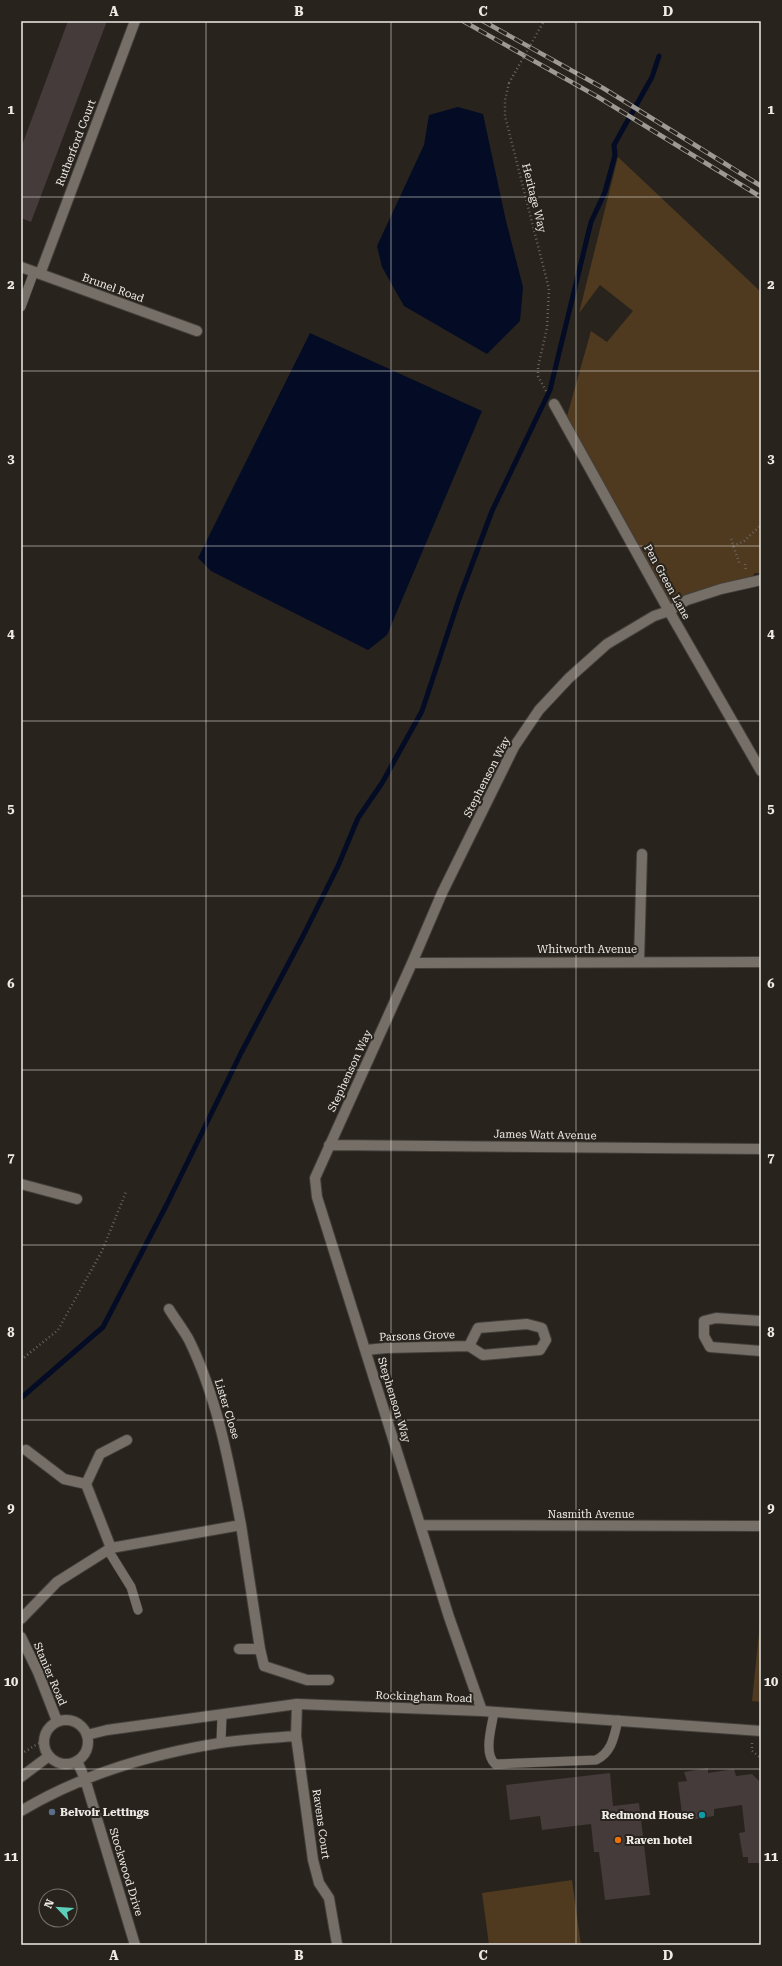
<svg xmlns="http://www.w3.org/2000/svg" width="782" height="1966" viewBox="0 0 782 1966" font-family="'Roboto Serif',serif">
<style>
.green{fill:#4f3a1f}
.water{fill:#030c24}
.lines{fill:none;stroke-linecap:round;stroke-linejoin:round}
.stream{stroke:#030c24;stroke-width:5}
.building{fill:#443b3a}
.service-casing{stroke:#423e39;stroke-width:10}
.minor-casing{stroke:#423e39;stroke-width:12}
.tertiary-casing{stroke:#423e39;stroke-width:12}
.path{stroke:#69645f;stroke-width:2.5;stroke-dasharray:1 3;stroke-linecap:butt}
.service{stroke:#756f68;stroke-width:9}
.minor{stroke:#756f68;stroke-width:10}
.tertiary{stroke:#756f68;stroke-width:10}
.rail-casing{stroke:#9d9994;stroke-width:4.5}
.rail{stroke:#28231d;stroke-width:3;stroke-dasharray:9;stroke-linecap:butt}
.path-bridge{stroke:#69645f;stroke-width:2.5;stroke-dasharray:1 3;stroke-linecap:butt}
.grid{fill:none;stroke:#eeebe7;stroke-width:1;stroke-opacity:0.55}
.service-dot{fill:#5c6f8a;stroke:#28231d;stroke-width:1.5}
.culture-dot{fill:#0f9aa8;stroke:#28231d;stroke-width:1.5}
.food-dot{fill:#e8710a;stroke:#28231d;stroke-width:1.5}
.labels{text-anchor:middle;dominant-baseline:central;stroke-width:4;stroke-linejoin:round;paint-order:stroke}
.street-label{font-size:11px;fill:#eeebe7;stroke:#28231d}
.poi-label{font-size:11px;font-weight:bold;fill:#eeebe7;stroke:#28231d;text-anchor:start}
.neatline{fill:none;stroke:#eeebe7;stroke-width:1.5}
.grid-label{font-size:13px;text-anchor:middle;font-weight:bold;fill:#eeebe7}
</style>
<rect width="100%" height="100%" fill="#28231d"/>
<path class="green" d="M618,157l143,135v281h-6l-7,9 -79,29 -102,-195 24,-85 16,11 26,-31 -33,-26 -21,28z
M760,1623h1v79l-9,-1z
M572,1880l9,65h-92l-7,-52z"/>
<path class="water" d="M458,107l25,7 23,107 17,66 -3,34 -33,33 -83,-48 -22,-39 -5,-21 47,-101 5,-30z
M310,333l172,78 -95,224 -19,15 -157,-79 -13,-13z"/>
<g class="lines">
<path class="stream" d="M21,1398l82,-71 64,-123 74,-151 62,-117 35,-70 20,-48 24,-35 40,-72 37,-112 33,-88 58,-121 41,-168 14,-30 10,-37 -1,-10 38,-68 7,-21"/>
</g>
<path class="building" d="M68,21h39l-76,201 -10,-4v-70z
M708,1768v5l26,-4 2,7 16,-2 9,9v80h-13v-6h-5l-4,-24 6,-1 -3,-27 -28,4v7l-23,4 -1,-7 -8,1 -4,-32 9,-1 -3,-9z
M610,1773l3,33 26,-3 11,92 -45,5 -6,-48h-5l-3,-28 -49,6 -2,-14 -30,4 -4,-35z"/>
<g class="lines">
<defs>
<path id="service" d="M21,307l13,-35
M108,1550l23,37 7,23
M494,1712c-2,14 -11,41 1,52l101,-4c16,-8 18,-23 22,-40
M221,1742l1,-27"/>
<path id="minor" d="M21,267l176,64
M40,274l95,-253
M554,404l115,207 92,160
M639,961l3,-107
M412,963l349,-1
M329,1145l432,4
M21,1184l56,15
M169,1309c6,10 14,20 20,31 28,57 40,122 52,185
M761,1321l-45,-3 -12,3v15l6,11 51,4
M366,1350l20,-2 83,-2 14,9 57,-5 6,-10 -4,-12 -15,-4 -49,4 -9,18
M26,1450l38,29 22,5
M86,1484l25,64
M86,1484l14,-30 27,-14
M421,1525l340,1
M21,1619l36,-37 54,-34 130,-23 19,124
M21,1637l17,35 19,49
M239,1649h21l4,17 43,14h22
M297,1704l-1,32 17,124 6,23 10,15 8,46
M482,1711l-33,-94 -132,-420 -2,-19 97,-215 30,-70 72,-146 25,-37 30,-32 38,-34 47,-28 15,-5 18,-11 34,-11 40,-9
M77,1761l8,18 50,166
M21,1811c60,-36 130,-57 199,-68 25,-4 51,-5 76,-7"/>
<path id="tertiary" d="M44 1742a22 22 0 1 1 44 0a22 22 0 1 1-44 0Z
M87,1735l20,-5 190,-26 185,7 279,20
M21,1777l28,-21"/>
</defs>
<use href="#service" class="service-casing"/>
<use href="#minor" class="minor-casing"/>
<use href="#tertiary" class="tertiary-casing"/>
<path class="path" d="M509,83l-4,17v16l44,173 -2,39 -9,39v9l9,17
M731,539l9,26
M733,546l11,-5 17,-16
M745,564l1,7
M21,1360l37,-30 44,-79 24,-59
M761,1718v-6
M752,1743v8l9,7
M21,1754l23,-14"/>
<use href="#service" class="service"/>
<use href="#minor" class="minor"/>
<use href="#tertiary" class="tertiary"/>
<defs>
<path id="rail" d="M463,21l135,76 163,100
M483,21l120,67 158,98"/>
</defs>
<use href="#rail" class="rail-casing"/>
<use href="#rail" class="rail"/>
<path class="path-bridge" d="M509,83l35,-62"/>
</g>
<path class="grid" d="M206,21v1924M391,21v1924M576,21v1924M21,197h740M21,371h740M21,546h740M21,721h740M21,896h740M21,1070h740M21,1245h740M21,1420h740M21,1595h740M21,1769h740"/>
<circle class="service-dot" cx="52" cy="1812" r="4"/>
<circle class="culture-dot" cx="702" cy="1815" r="4"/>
<circle class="food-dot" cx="618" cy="1840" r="4"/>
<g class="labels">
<g class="street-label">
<text transform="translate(76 143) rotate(-69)">Rutherford Court</text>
<text transform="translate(534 198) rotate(76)">Heritage Way</text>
<text transform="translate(113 288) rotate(20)">Brunel Road</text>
<text transform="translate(667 582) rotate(61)">Pen Green Lane</text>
<text transform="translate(487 777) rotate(-63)">Stephenson Way</text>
<text x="587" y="949">Whitworth Avenue</text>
<text transform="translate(350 1071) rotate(-65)">Stephenson Way</text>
<text transform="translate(545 1135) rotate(1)">James Watt Avenue</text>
<text transform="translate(417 1336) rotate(-2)">Parsons Grove</text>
<text transform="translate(394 1400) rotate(73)">Stephenson Way</text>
<text transform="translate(227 1409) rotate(73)">Lister Close</text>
<text x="591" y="1514">Nasmith Avenue</text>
<text transform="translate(50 1674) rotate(67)">Stanier Road</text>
<text transform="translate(424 1697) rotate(2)">Rockingham Road</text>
<text transform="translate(321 1824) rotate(82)">Ravens Court</text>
<text transform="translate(126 1872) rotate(73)">Stockwood Drive</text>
</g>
<g class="poi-label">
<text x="60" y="1812">Belvoir Lettings</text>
<text x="694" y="1815" text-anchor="end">Redmond House</text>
<text x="626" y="1840">Raven hotel</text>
</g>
</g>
<rect width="782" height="1966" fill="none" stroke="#28231d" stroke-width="44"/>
<g transform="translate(58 1908) rotate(295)"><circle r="19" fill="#28231d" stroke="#77736e"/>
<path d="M0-3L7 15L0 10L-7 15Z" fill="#5dceb9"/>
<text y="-6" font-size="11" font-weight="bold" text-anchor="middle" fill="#eeebe7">N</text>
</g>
<rect x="22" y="22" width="738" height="1922" class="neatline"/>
<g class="grid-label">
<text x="114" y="16">A</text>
<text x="299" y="16">B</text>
<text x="483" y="16">C</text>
<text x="668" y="16">D</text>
<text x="11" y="114">1</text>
<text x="771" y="114">1</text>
<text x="11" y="289">2</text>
<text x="771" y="289">2</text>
<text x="11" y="463">3</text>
<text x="771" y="463">3</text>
<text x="11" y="638">4</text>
<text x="771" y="638">4</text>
<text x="11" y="813">5</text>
<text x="771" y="813">5</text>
<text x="11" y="988">6</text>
<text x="771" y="988">6</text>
<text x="11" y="1162">7</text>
<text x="771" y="1162">7</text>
<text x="11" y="1337">8</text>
<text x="771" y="1337">8</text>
<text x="11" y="1512">9</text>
<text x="771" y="1512">9</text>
<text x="11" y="1686">10</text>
<text x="771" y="1686">10</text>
<text x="11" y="1861">11</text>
<text x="771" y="1861">11</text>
<text x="114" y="1960">A</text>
<text x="299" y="1960">B</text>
<text x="483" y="1960">C</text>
<text x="668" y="1960">D</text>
</g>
</svg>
